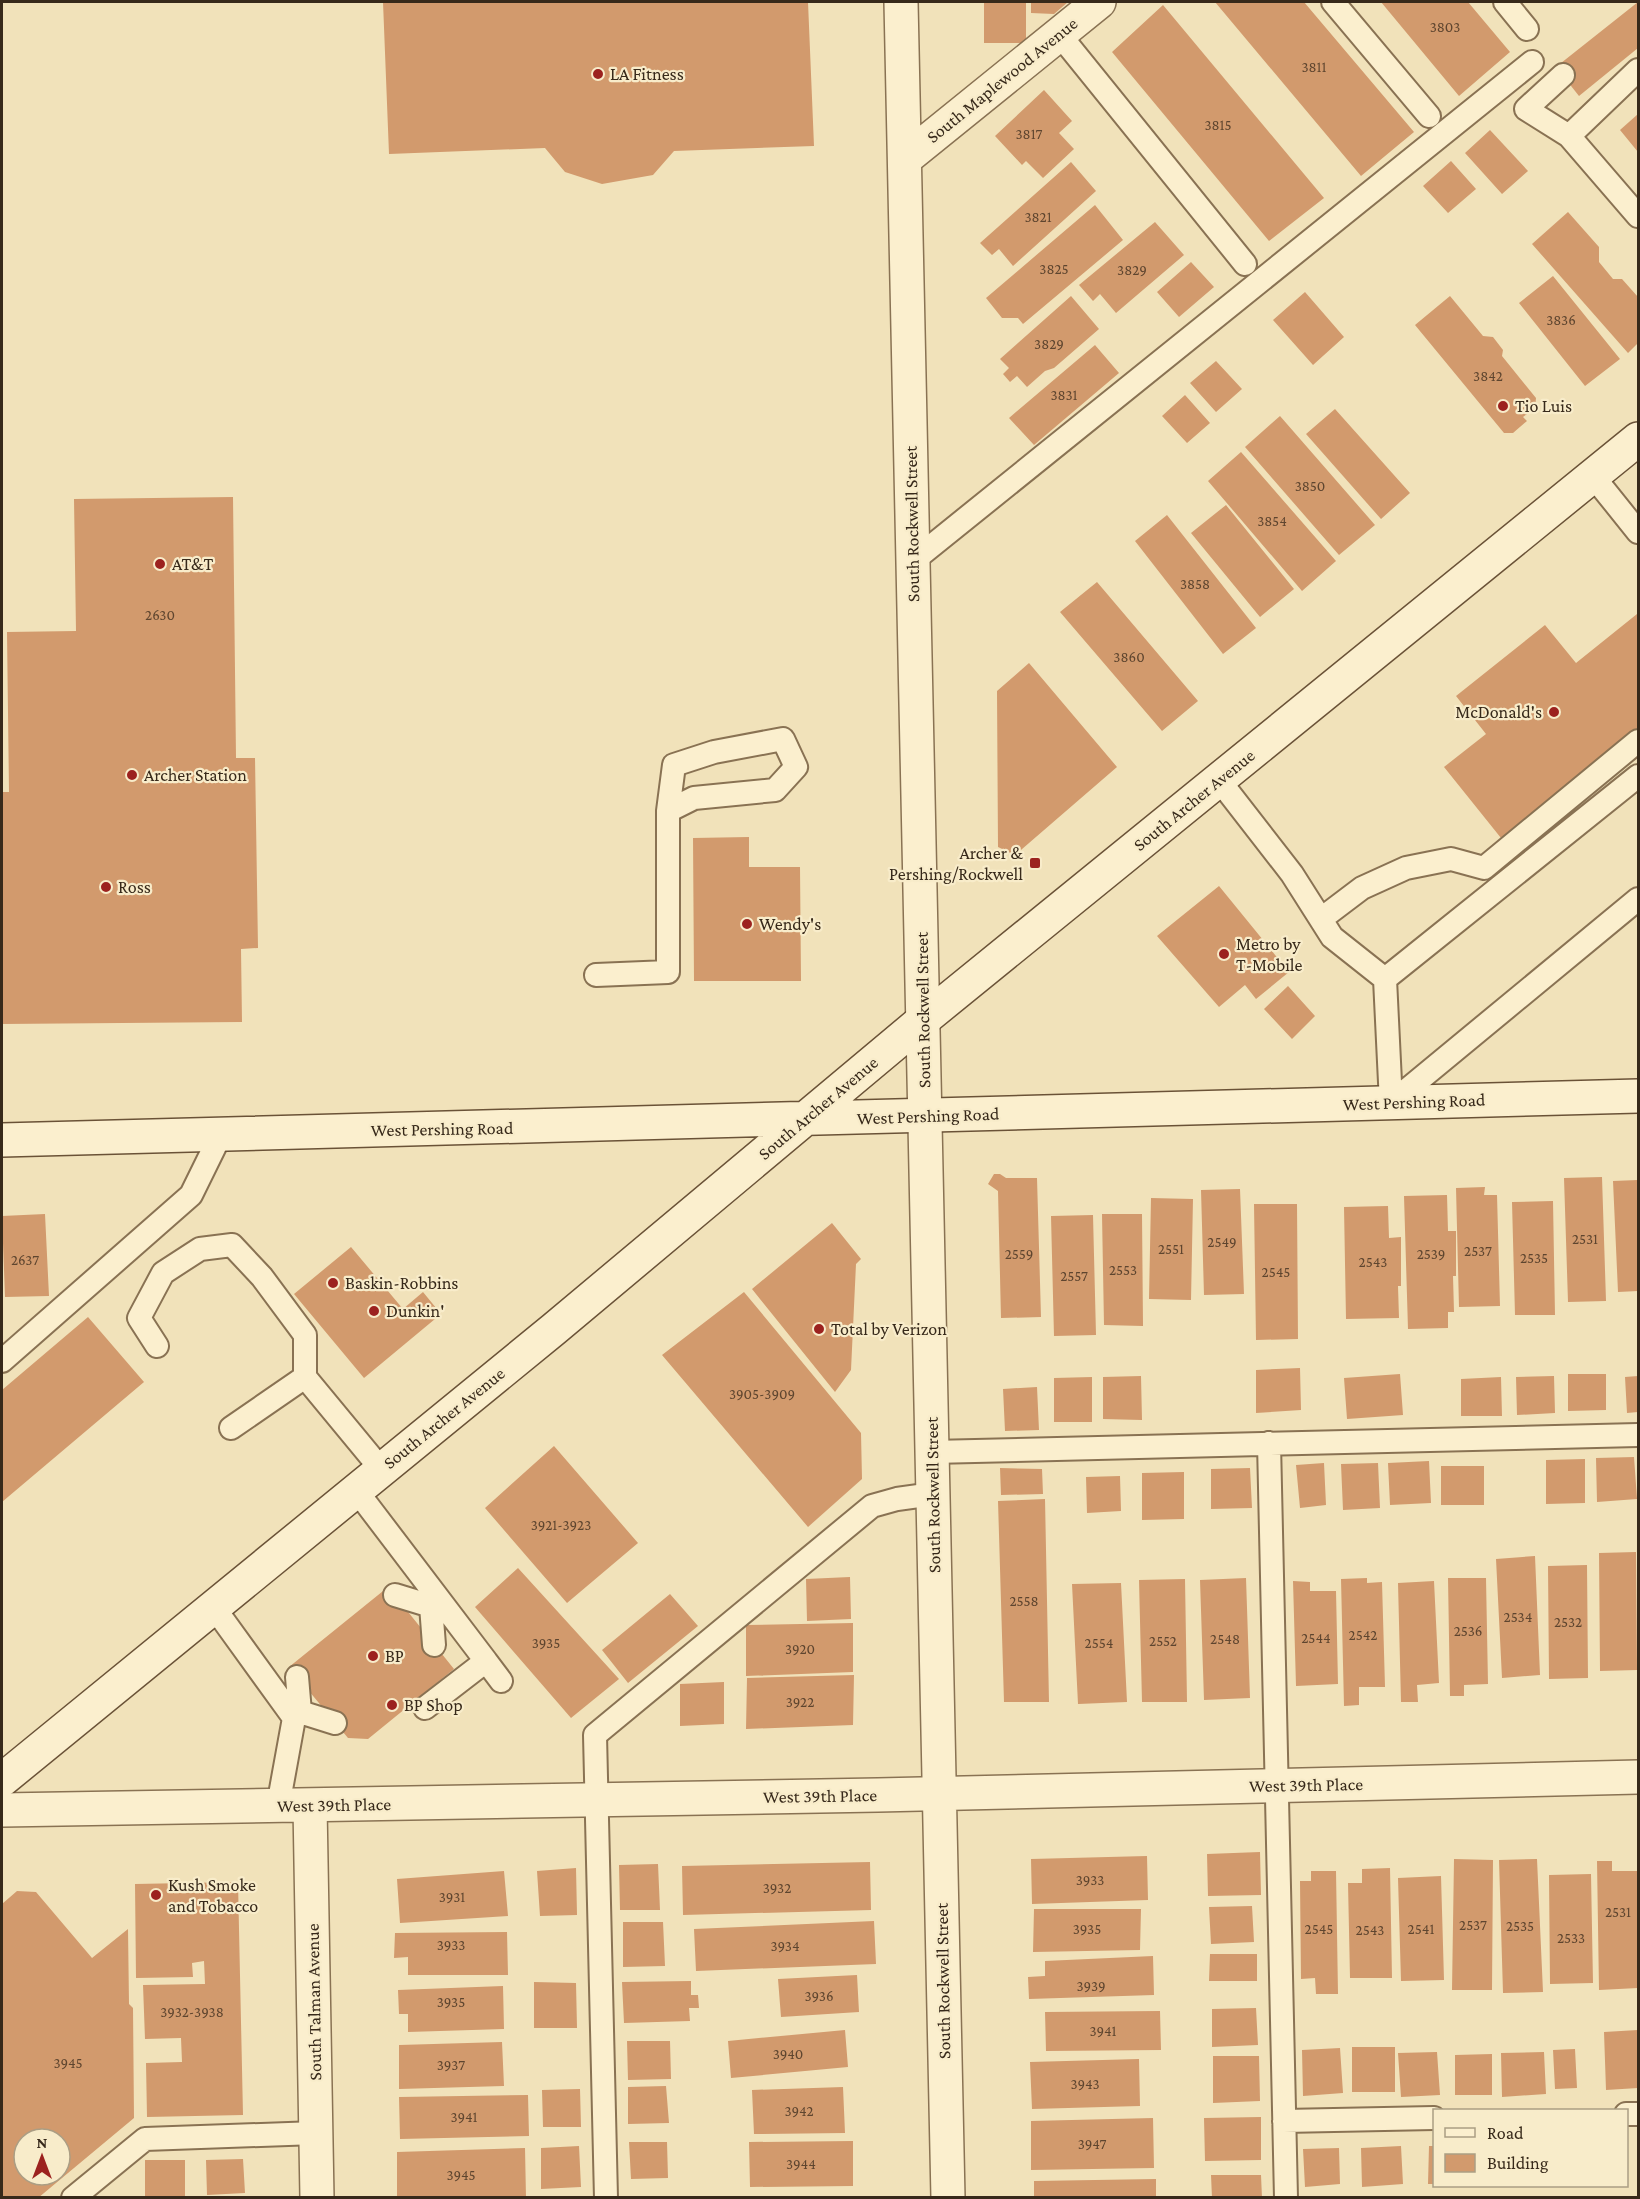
<svg xmlns="http://www.w3.org/2000/svg" width="1640" height="2199" viewBox="0 0 1640 2199" font-family="'Crimson Pro',serif">
<style>
.building{fill:#d29a6d;fill-rule:evenodd}
.lines{fill:none;stroke-linecap:round;stroke-linejoin:round}
.lane-casing{stroke:#897253;stroke-width:26}
.street-casing{stroke:#897253;stroke-width:36}
.secondary-casing{stroke:#6a5237;stroke-width:36}
.lane{stroke:#fbefce;stroke-width:22}
.street{stroke:#fbefce;stroke-width:33}
.secondary{stroke:#fbefce;stroke-width:33}
.poi-dot{fill:#9c221f;stroke:#f8ecca;stroke-width:2}
.labels{text-anchor:middle;dominant-baseline:central;stroke-width:4.5;stroke-linejoin:round;paint-order:stroke}
.number-label{font-size:15px;fill:#5e452f}
.poi-label{font-size:18px;fill:#37291a;stroke:#f8ecca;text-anchor:start}
.street-label{font-size:18px;fill:#37291a;stroke:#f8ecca}
</style>
<rect width="100%" height="100%" fill="#f1e2ba"/>
<path class="building" d="M383,2h425l6,144 -140,5 -21,24 -51,9 -37,-12 -20,-24 -156,6z
M984,2l42,1v40h-42z
M1031,2h37l-14,12 -23,-1z
M1215,2h89l110,130 -53,44z
M1381,2h87l42,50 -51,44z
M1638,2v46l-59,48 -23,-29z
M1163,5l161,193 -55,43 -157,-189z
M1044,90l28,31 -13,12 15,16 -31,29 -17,-17 -4,4 -27,-29z
M1638,114v38l-18,-22z
M1490,130l38,41 -26,23 -37,-41z
M1451,161l25,28 -28,24 -25,-27z
M1071,162l25,29 -83,75 -14,-17 -7,6 -12,-12z
M1095,205l28,35 -100,84 -5,-6h-16l-16,-20z
M1568,212l31,35v15l14,17h9l16,18v46l-10,10 -96,-109z
M1155,222l29,33 -68,58 -16,-19 -7,7 -14,-16z
M1191,262l23,25 -35,30 -22,-25z
M1553,276l67,83 -35,27 -66,-83z
M1305,292l39,45 -31,28 -40,-45z
M1071,296l28,33 -45,39 -9,3 -18,16 -10,-11 -7,6 -7,-8 6,-6 -9,-9z
M1450,296l33,40 10,1 10,13 -1,6 34,42 -1,10 -12,9 4,4 -14,12h-9l-89,-108z
M1095,345l24,28 -85,72 -25,-27z
M1216,361l26,28 -26,23 -26,-29z
M1185,395l25,28 -23,20 -25,-27z
M1335,409l75,84 -29,26 -75,-85z
M1280,416l95,109 -36,30 -94,-108z
M1241,452l95,109 -34,30 -94,-110z
M233,497l3,261h19l3,190 -17,1 1,73 -240,2v-232h7l-2,-160 69,-1 -2,-132z
M1226,505l68,84 -34,28 -69,-84z
M1167,515l89,113 -33,26 -88,-113z
M1097,582l101,119 -36,30 -102,-119z
M1637,614l1,2v112l-137,110 -57,-71 42,-33 -30,-38 89,-71 31,38z
M1029,663l88,104 -102,88 -17,-8 -1,-156z
M749,837v30h51l1,114h-107l-1,-143z
M1219,886l70,86 -33,27 -11,-14 -26,22 -62,-71z
M1288,986l27,30 -23,23 -28,-30z
M994,1174h6l6,4h31l4,139 -40,1 -3,-127 -10,-7z
M1602,1177l4,124 -38,1 -4,-124z
M1638,1180v111l-20,1 -5,-111z
M1485,1187l-1,8h13l3,111 -41,1 -3,-119z
M1240,1189l4,105 -40,1 -3,-105z
M1447,1195l1,36h8v45h-3l1,36h-6v16l-40,1 -4,-133z
M1151,1198l42,1 -2,101 -42,-1z
M1553,1201l2,114h-40l-3,-113z
M1254,1204h43l1,135 -42,1z
M1388,1206l1,32 12,-1v49h-3l1,32 -53,1 -2,-112z
M45,1214l4,82 -44,1 -3,-81z
M1102,1214h40l1,112 -39,-1z
M1093,1215l3,120 -42,1 -3,-120z
M832,1223l29,36 -5,5 -5,106 -16,22 -83,-103z
M351,1247l52,62 20,-17 18,22 -77,64 -70,-84z
M744,1292l117,141 1,46 -54,48 -146,-172z
M88,1317l56,65 -142,120v-112z
M1300,1368l1,42 -45,3v-43z
M1400,1374l3,41 -56,4 -3,-41z
M1568,1374h38v36l-38,1z
M1141,1376l1,44 -39,-1v-42z
M1554,1376l1,37 -38,2 -1,-38z
M1638,1376v36l-11,1 -2,-36z
M1092,1377v45h-38v-44z
M1501,1377l1,39h-41v-37z
M1037,1387l2,43 -34,1 -2,-42z
M554,1446l84,97 -71,60 -82,-95z
M1634,1457l3,42 -40,3 -1,-44z
M1585,1459v44l-39,1v-44z
M1429,1461l2,42 -41,2 -2,-42z
M1324,1463l2,42 -26,3 -4,-43z
M1378,1463l2,45 -37,2 -2,-46z
M1441,1466h43v39h-43z
M1000,1468l42,1 1,25 -42,1z
M1250,1468l2,40 -41,1v-40z
M1184,1472v47l-42,1v-47z
M1120,1476l1,35 -34,2 -1,-36z
M1045,1499l4,203h-45l-6,-201z
M1636,1552l1,118 -37,1 -1,-118z
M1535,1556l5,119 -38,3 -6,-119z
M1587,1565l1,113 -39,1 -1,-113z
M518,1568l101,111 -48,39 -96,-111z
M850,1577l1,42 -44,2 -1,-42z
M1246,1578l4,120 -46,2 -4,-120z
M1367,1578v5l15,-1 3,105h-26v18l-15,1 -3,-127z
M1448,1578h38l2,106 -24,1v11h-14z
M1185,1579l2,123h-45l-3,-122z
M1293,1581l17,1v9h26l2,93 -42,2z
M1434,1581l5,102 -22,2 1,17h-17l-3,-119z
M1121,1583l6,119 -49,2 -6,-120z
M388,1587l66,82 -86,70 -20,-1 -59,-71z
M670,1594l28,32 -70,57 -26,-33z
M853,1623v49l-107,4v-51z
M854,1675l-1,50 -107,4 1,-51z
M724,1682v42l-44,2v-42z
M1260,1852l1,43 -53,1 -1,-42z
M1147,1856l1,44 -116,4 -1,-45z
M1454,1859l39,1 -1,130h-40z
M1537,1859l6,133 -40,1 -4,-133z
M1597,1861h15v10h26v117l-39,2z
M870,1862l1,48 -188,5 -1,-49z
M658,1864l2,46h-40l-1,-45z
M576,1868l1,47 -37,1 -3,-45z
M1390,1868l2,110h-42l-2,-95h14v-14z
M504,1871l4,45 -108,7 -3,-44z
M1311,1871h25l2,123h-22l-1,-16 -14,1 -1,-98h11z
M1591,1874l2,109 -43,1 -1,-109z
M1441,1876l3,104 -43,1 -3,-103z
M238,1882l5,233 -96,2 -1,-54 36,-1 -1,-24 -36,1 -2,-54 62,-1 -1,-23 -12,2 1,14 -57,1 -1,-94z
M17,1891l19,1 56,66 36,-29 1,75 4,4 1,110 -96,80h-36v-294zM24,2139h36v36h-36z
M1252,1906l2,36 -43,2 -2,-37z
M1034,1909h107l-1,41 -107,2z
M874,1921l2,43 -180,7 -2,-42z
M623,1922h40l2,44 -42,1z
M507,1932l1,43h-100v-18l-14,1 1,-25z
M1210,1954h47v27h-48z
M1153,1956l1,39 -125,4 -1,-22 17,-1v-15z
M857,1975l2,37 -78,5 -3,-38z
M691,1981v14h7l1,13h-10l1,13 -66,2 -2,-41z
M534,1982l42,1 1,45h-43z
M503,1986l1,43 -96,3v-18h-9l-1,-24z
M1256,2008l2,37 -46,2v-38z
M1160,2011l1,39 -115,1 -1,-39z
M845,2030l3,37 -117,11 -3,-37z
M1638,2030v58l-32,2 -2,-58z
M627,2041h43l1,38 -43,1z
M502,2042l2,44 -105,3v-44z
M1352,2047h43v45h-43z
M1340,2048l3,45 -40,3 -1,-46z
M1575,2049l2,39 -22,1 -2,-39z
M1437,2052l3,43 -39,2 -3,-44z
M1544,2052l2,42 -44,3 -1,-44z
M1492,2054v41h-37v-40z
M1213,2056h46l1,45 -47,2z
M1139,2059l1,47 -108,3 -2,-47z
M666,2086l3,37 -41,1v-37z
M843,2087l2,46 -91,1 -2,-44z
M580,2089l1,38h-38l-1,-37z
M528,2095l1,41 -129,3 -1,-42z
M1261,2117v43l-56,1 -1,-43z
M1153,2118l1,50 -123,2v-49z
M853,2141v45l-103,1 -1,-45z
M629,2142h38l1,36 -37,1z
M579,2146l2,41 -40,2v-41z
M1401,2146l2,38 -41,3 -1,-39z
M1429,2146h5v38h-6z
M525,2148l1,50h-129v-46z
M1339,2148l1,36 -35,3 -2,-38z
M243,2159l2,34 -38,2 -1,-35z
M145,2160h40v38h-40z
M1211,2175h50l1,23h-50z
M1156,2179v19h-122v-17z"/>
<g class="lines">
<defs>
<path id="lane" d="M1333,2l96,114
M1505,2l22,27
M1059,34l186,230
M1638,70l-69,66 69,80
M1563,75l-37,34 43,27
M1593,476l45,56
M913,561l619,-499
M1219,780l73,94 40,63 53,42 6,124
M1321,919l41,-31 44,-20 45,-9 33,9 154,-127
M596,975l72,-3v-161l6,-46 40,-13 69,-13 13,28 -21,23 -81,8 -26,13
M1385,979l253,-203
M1391,1103l247,-204
M157,1346l-18,-28 24,-45 37,-24 32,-4 30,32 43,58v42l-74,51
M2,1361l189,-166 30,-61
M305,1377l76,92
M1269,1443l17,755
M932,1452l706,-17
M356,1490l130,171 -61,47
M395,1595l36,11
M213,1606l81,112 -16,88
M431,1606l3,39
M486,1661l15,20
M297,1677l3,35
M300,1712l35,11
M1626,2114h12
M1284,2121l150,-3
M73,2198l72,-59 171,-6
M606,2198l-11,-463 277,-229 25,-7 36,-5"/>
<path id="street" d="M901,2l47,2196
M905,159l194,-157
M310,1806l7,392
M2,1810l876,-15 760,-18"/>
<path id="secondary" d="M2,1140l1636,-44
M2,1780l552,-451 369,-309 715,-581"/>
</defs>
<use href="#lane" class="lane-casing"/>
<use href="#street" class="street-casing"/>
<use href="#secondary" class="secondary-casing"/>
<use href="#lane" class="lane"/>
<use href="#street" class="street"/>
<use href="#secondary" class="secondary"/>
</g>
<g class="poi-dot">
<circle cx="598" cy="74" r="6"/>
<circle cx="1503" cy="406" r="6"/>
<circle cx="160" cy="564" r="6"/>
<circle cx="1554" cy="712" r="6"/>
<circle cx="132" cy="775" r="6"/>
<rect x="1029" y="857" width="12" height="12" rx="3"/>
<circle cx="106" cy="887" r="6"/>
<circle cx="747" cy="924" r="6"/>
<circle cx="1224" cy="954" r="6"/>
<circle cx="333" cy="1283" r="6"/>
<circle cx="374" cy="1311" r="6"/>
<circle cx="819" cy="1329" r="6"/>
<circle cx="373" cy="1656" r="6"/>
<circle cx="392" cy="1705" r="6"/>
<circle cx="156" cy="1895" r="6"/>
</g>
<g class="labels">
<g class="number-label">
<text x="1445" y="27">3803</text>
<text x="1314" y="67">3811</text>
<text x="1218" y="125">3815</text>
<text x="1029" y="134">3817</text>
<text x="1038" y="217">3821</text>
<text x="1054" y="269">3825</text>
<text x="1132" y="270">3829</text>
<text x="1561" y="320">3836</text>
<text x="1049" y="344">3829</text>
<text x="1488" y="376">3842</text>
<text x="1064" y="395">3831</text>
<text x="1310" y="486">3850</text>
<text x="1272" y="521">3854</text>
<text x="1195" y="584">3858</text>
<text x="160" y="615">2630</text>
<text x="1129" y="657">3860</text>
<text x="1585" y="1239">2531</text>
<text x="1222" y="1242">2549</text>
<text x="1171" y="1249">2551</text>
<text x="1478" y="1251">2537</text>
<text x="1019" y="1254">2559</text>
<text x="1431" y="1254">2539</text>
<text x="1534" y="1258">2535</text>
<text x="25" y="1260">2637</text>
<text x="1373" y="1262">2543</text>
<text x="1123" y="1270">2553</text>
<text x="1276" y="1272">2545</text>
<text x="1074" y="1276">2557</text>
<text x="762" y="1394">3905-3909</text>
<text x="561" y="1525">3921-3923</text>
<text x="1024" y="1601">2558</text>
<text x="1518" y="1617">2534</text>
<text x="1568" y="1622">2532</text>
<text x="1468" y="1631">2536</text>
<text x="1363" y="1635">2542</text>
<text x="1316" y="1638">2544</text>
<text x="1225" y="1639">2548</text>
<text x="1163" y="1641">2552</text>
<text x="546" y="1643">3935</text>
<text x="1099" y="1643">2554</text>
<text x="800" y="1649">3920</text>
<text x="800" y="1702">3922</text>
<text x="1090" y="1880">3933</text>
<text x="777" y="1888">3932</text>
<text x="452" y="1897">3931</text>
<text x="1618" y="1912">2531</text>
<text x="1473" y="1925">2537</text>
<text x="1520" y="1926">2535</text>
<text x="1087" y="1929">3935</text>
<text x="1319" y="1929">2545</text>
<text x="1421" y="1929">2541</text>
<text x="1370" y="1930">2543</text>
<text x="1571" y="1938">2533</text>
<text x="451" y="1945">3933</text>
<text x="785" y="1946">3934</text>
<text x="1091" y="1986">3939</text>
<text x="819" y="1996">3936</text>
<text x="451" y="2002">3935</text>
<text x="192" y="2012">3932-3938</text>
<text x="1103" y="2031">3941</text>
<text x="788" y="2054">3940</text>
<text x="68" y="2063">3945</text>
<text x="451" y="2065">3937</text>
<text x="1085" y="2084">3943</text>
<text x="799" y="2111">3942</text>
<text x="464" y="2117">3941</text>
<text x="1092" y="2144">3947</text>
<text x="801" y="2164">3944</text>
<text x="461" y="2175">3945</text>
</g>
<g class="poi-label">
<text x="610" y="74">LA Fitness</text>
<text x="1515" y="406">Tio Luis</text>
<text x="172" y="564">AT&amp;T</text>
<text x="1542" y="712" text-anchor="end">McDonald's</text>
<text x="144" y="775">Archer Station</text>
<text x="1023" y="853" text-anchor="end">Archer &amp;<tspan x="1023" dy="21">Pershing/Rockwell</tspan></text>
<text x="118" y="887">Ross</text>
<text x="759" y="924">Wendy's</text>
<text x="1236" y="944">Metro by<tspan x="1236" dy="21">T-Mobile</tspan></text>
<text x="345" y="1283">Baskin-Robbins</text>
<text x="386" y="1311">Dunkin'</text>
<text x="831" y="1329">Total by Verizon</text>
<text x="385" y="1656">BP</text>
<text x="404" y="1705">BP Shop</text>
<text x="168" y="1885">Kush Smoke<tspan x="168" dy="21">and Tobacco</tspan></text>
</g>
<g class="street-label">
<text transform="translate(1002 80) rotate(-39)">South Maplewood Avenue</text>
<text transform="translate(912 524) rotate(-91)">South Rockwell Street</text>
<text transform="translate(1194 800) rotate(-39)">South Archer Avenue</text>
<text transform="translate(923 1010) rotate(-91)">South Rockwell Street</text>
<text transform="translate(1414 1102) rotate(-2)">West Pershing Road</text>
<text transform="translate(818 1108) rotate(-40)">South Archer Avenue</text>
<text transform="translate(928 1116) rotate(-2)">West Pershing Road</text>
<text transform="translate(442 1129) rotate(-1)">West Pershing Road</text>
<text transform="translate(444 1418) rotate(-39)">South Archer Avenue</text>
<text transform="translate(933 1495) rotate(-91)">South Rockwell Street</text>
<text transform="translate(1306 1785) rotate(-1)">West 39th Place</text>
<text transform="translate(820 1796) rotate(-1)">West 39th Place</text>
<text transform="translate(334 1805) rotate(-1)">West 39th Place</text>
<text transform="translate(943 1981) rotate(-91)">South Rockwell Street</text>
<text transform="translate(314 2002) rotate(-91)">South Talman Avenue</text>
</g>
</g>
<rect width="1640" height="2199" fill="none" stroke="#37291a" stroke-width="6"/>
<rect x="1433" y="2109" width="195" height="78" fill="#f8ecca" stroke="#ab9e84" stroke-width="1.5"/>
<rect x="1445" y="2128" width="30" height="9" fill="#fbefce" stroke="#ab9e84" stroke-width="1.5"/>
<text x="1487" y="2139" font-size="18" fill="#37291a">Road</text>
<rect x="1445" y="2154" width="30" height="18" fill="#d29a6d" stroke="#ab9e84" stroke-width="1.5"/>
<text x="1487" y="2169" font-size="18" fill="#37291a">Building</text>
<g transform="translate(42 2157)"><circle r="28" fill="#f8ecca" stroke="#ab9e84" stroke-width="1.5"/>
<path d="M0-4.5L10 22L0 15L-10 22Z" fill="#9c221f"/>
<text y="-9" font-size="16" font-weight="bold" text-anchor="middle" fill="#37291a">N</text>
</g>
</svg>
